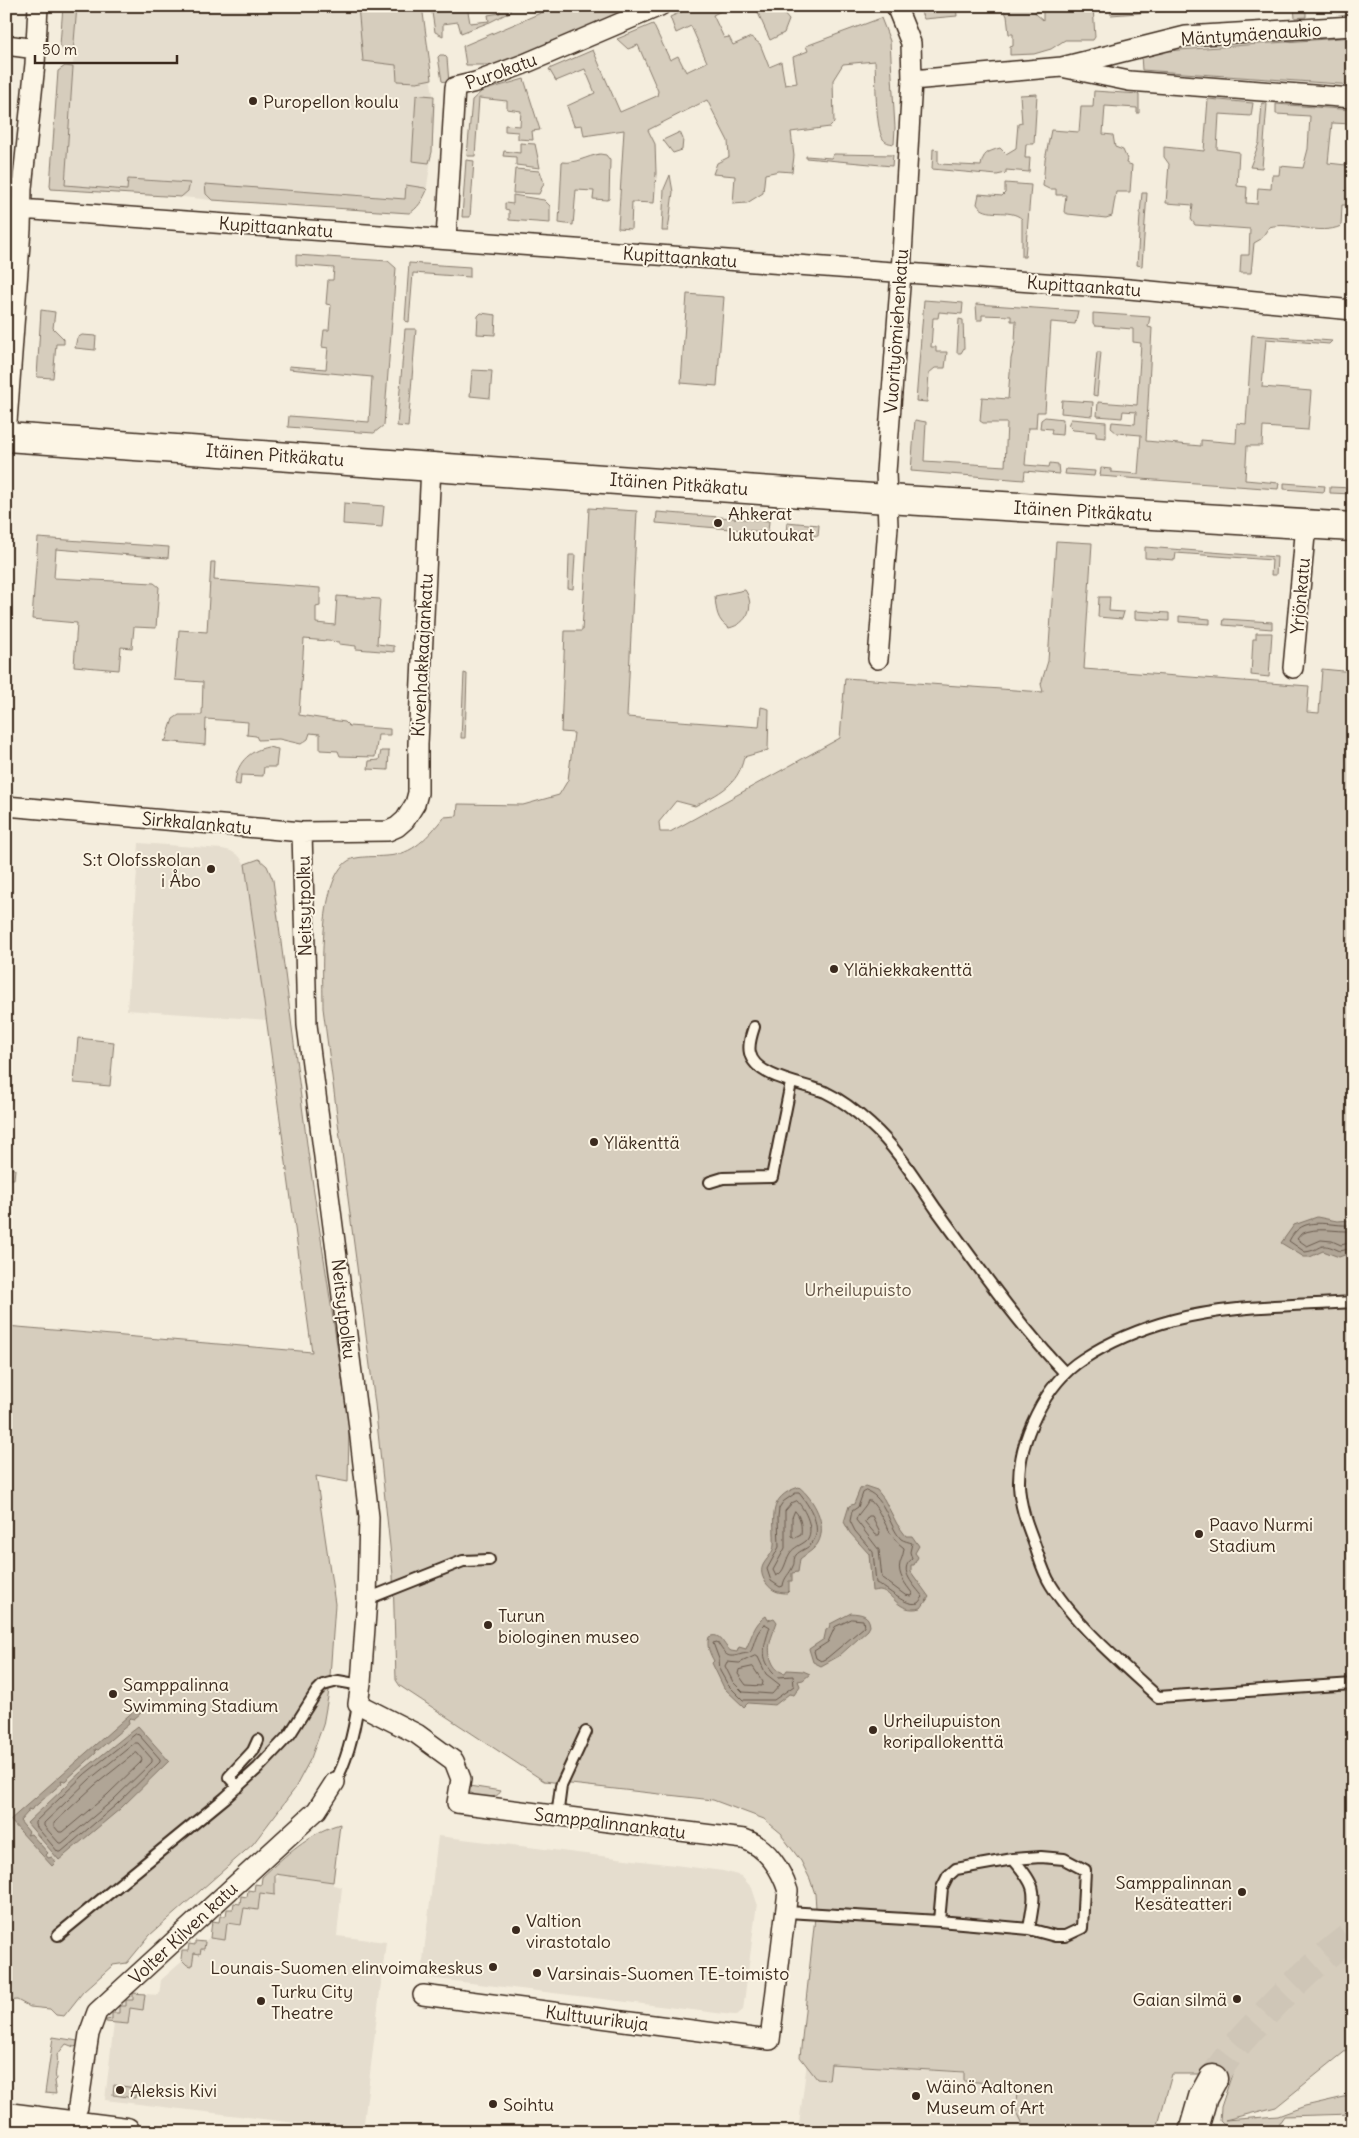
<svg xmlns="http://www.w3.org/2000/svg" width="1359" height="2138" viewBox="0 0 1359 2138" font-family="Delius,sans-serif">
<style>
.built{fill:#e5ddce}
.green{fill:#d6cdbd;stroke:#887c6e}
.water{fill:#b0a596;stroke:#817466}
.lines{fill:none;stroke-linecap:round;stroke-linejoin:round}
.shore{stroke:#6a5b4e;stroke-width:1}
.secondary-tunnel{stroke:#cfc6b7;stroke-width:28;stroke-dasharray:28 14;stroke-linecap:butt}
.lane-casing{stroke:#3b2a1e;stroke-width:14}
.street-casing{stroke:#3b2a1e;stroke-width:22}
.secondary-casing{stroke:#3b2a1e;stroke-width:31}
.lane{stroke:#fcf5e5;stroke-width:10}
.street{stroke:#fcf5e5;stroke-width:19}
.secondary{stroke:#fcf5e5;stroke-width:28}
.poi-dot{fill:#3b2a1e;stroke:#fcf5e5;stroke-width:2}
.labels{text-anchor:middle;dominant-baseline:central;stroke-width:4;stroke-linejoin:round;paint-order:stroke}
.street-label{font-size:18px;fill:#3b2a1e;stroke:#fcf5e5}
.poi-label{font-size:18px;fill:#3b2a1e;stroke:#fcf5e5;text-anchor:start}
.park-label{font-size:18px;fill:#625346;stroke:#fcf5e5}
</style>
<rect width="100%" height="100%" fill="#f4eddd"/>
<filter id="ink" filterUnits="userSpaceOnUse"><feTurbulence type="fractalNoise" baseFrequency=".02" numOctaves="2"/><feDisplacementMap in="SourceGraphic" scale="10" xChannelSelector="R" yChannelSelector="G"/><feConvolveMatrix kernelMatrix="1 2 1 2 8 2 1 2 1" color-interpolation-filters="sRGB"/></filter>
<g filter="url(#ink)">
<path class="built" d="M77,6h341l17,100 -3,46 -6,41 -6,9 -208,-2 -147,-15z
M139,843l83,6 9,2 8,5 6,8 23,156 -141,-10z
M438,1836l285,35 18,5 11,12 5,15 -14,107 -6,5h-4l-312,-38z
M280,1875l53,7v3l9,2 -5,49 49,6 -23,189 -258,-31 9,-77 -8,-1v-2l27,-27 26,2 2,-15z
M807,2062l218,14 -4,56h-223z"/>
<path class="green" d="M63,6h14l-4,48 -8,-1 -5,-8z
M358,6h64l10,73 -15,3 -20,-1 -1,-16 -33,-4z
M431,6h36l3,17 19,-2 -1,-6 12,-2 -1,-7h11v6l-20,10 -29,11 -3,-11 -15,2v12l-8,-4z
M557,6h84l-126,52 -23,7h-26l-3,-19z
M695,6h36l-18,9 11,23 5,-1 4,8 18,-8 9,7 9,23 12,-5 4,23 12,-2 -4,-26 15,-6 -2,-5 75,-28 9,23 5,87 -1,16c-5,-1 -8,-1 -11,-5 -8,-12 -7,-62 -8,-78l-32,3 -10,16 1,43 -4,4 -39,5 3,24 -2,16 -13,-1 -14,3 -2,19 -16,10 -14,1 2,-28 -22,-2 4,-11 12,-6 -1,-16 -21,-41 -59,30 7,14 1,29 -2,30 -22,-1 -1,27 -13,-1 6,-98 -40,6 -2,-11 -8,1 -7,-20 28,-13 -10,-24 -29,12 -7,-12 44,-19 27,62 37,-16 1,-5 -20,-46 -10,4 -11,-10 36,-15 17,36 8,-4 8,16 21,-10 -16,-36 -15,7 -6,-16z
M755,6h22l12,14 -5,13 -14,7z
M918,6h38l1,10 -33,3z
M1002,6h33l1,8 7,6v-14h50l2,31 -2,3h-28l-14,9 -17,5 -24,1v-8l3,-1v-12h-4l-2,-18z
M1110,6h57l-2,5 -54,4z
M1294,6h12v11l-11,1z
M1353,37v48l-211,-15 -1,-15 11,-3z
M440,55h4l3,3 2,25 -7,-2 -4,-24z
M65,66l8,1 -8,118 62,5 1,-11 62,4 -2,8 -7,6 -130,-8 -1,-3 8,-115z
M524,79l16,51 -8,1 1,9 -15,-1v-7l-13,-1v-6l15,1 1,-15 -14,-2v-8l-28,-3 -4,58h-8l5,-56 10,-9z
M1094,91l45,3v19h-2v-5l-32,-2 -2,28 10,1 2,12 8,3 4,9 -1,4 6,2 -2,27h-14l-4,24 -6,2 -38,-4 -4,-2 2,-17h-10v-6h-7l-6,-3 2,-26 6,-30 28,2 2,-25h12z
M1037,94l-3,50h-8l-1,14h5l-1,14 -23,-2v3l-9,2 -65,-6 1,-20 5,1v14l43,2c2,-13 6,-14 19,-18l6,6 10,-6 2,-24 4,-1 -2,-28z
M422,95l12,1 -2,56 -3,11 -17,-2 4,-65z
M1208,99l45,4 -2,13 -32,-2 -2,35 22,3 -2,34 10,1 -1,16 11,1 1,-16 13,1 1,-14h7l1,-9 23,2 5,-19 2,-33 -34,-2v-10l77,6v14l-21,-1 -4,40 18,2 4,12 -2,26 -1,2h-5l-1,21c-22,10 -50,-5 -72,1l-8,12 -7,4 -3,30h-11l1,-18h8l1,-26 -55,-4 -4,-6 2,-14 -27,-2 3,-39 -5,-7v-10l40,4z
M1262,103l5,1 -5,64 -12,-1 9,-24z
M680,132l3,7 -1,11 -9,3 -10,-13z
M520,143l15,1 5,24 -24,-3v-8l-13,-1 1,-5 16,2z
M600,154l6,1 4,5 -1,39 -2,1 -14,-1 1,-8 -18,-1 -3,35 -14,-2 3,-61c13,2 25,-6 38,-8z
M834,154l59,1 -1,11 -86,-8v-2l25,2z
M466,160l8,1 -4,56h-8z
M515,169l25,2 4,12 -5,11 -26,-1z
M670,175l3,17 -5,39h-6l2,-42z
M1005,183l26,2 -6,72h-3v-38c-12,-12 -37,0 -45,-15l2,-10 23,2 3,-3z
M205,184l200,15 1,-14 19,3 2,2c-3,8 -10,20 -18,23l-197,-13 -6,-6z
M1142,193h5l-5,73 -5,-1c2,-24 2,-47 5,-72z
M513,195l31,5 6,6v17l-41,-3v-10l-4,-1v-6l8,1z
M296,255l92,6 8,7 -12,157 -10,8 -86,-6 1,-11 80,6 3,-45 -83,-8v-3l37,3 2,-21 -6,-1 2,-17h5l2,-25 -5,-1 2,-24h5l1,-12 -38,-3z
M409,263l61,4v10l-57,-4 -4,49 -4,-1z
M687,294l37,3 -7,89 -36,-3z
M924,300l39,3 -1,11 -23,-2 -1,6h-5l-2,29h5v5h11l-2,16h-10l-6,5 -2,29 -11,-1z
M976,304l102,7 -3,13 -24,-2 -6,90h-8l-1,16h-8l-3,37 24,2 1,-4 8,1 1,10 -34,-3 -1,9 -113,-9 4,-51 11,2 -2,39 81,5 2,-43h-24l-3,-2 2,-24 26,2 3,-40 4,-16 1,-22h-5v-5l-29,-1v5h-5z
M41,310l14,2 -2,16 11,11v5h-8l-3,34 -16,-1z
M481,313l15,2 -1,20 -18,-1 1,-18z
M1093,313l57,4 -2,10 4,1 -6,113 55,5v-6l35,3 1,-20 9,1 6,-89 80,6 -3,3 -63,-5 -4,48 49,4 -3,39 -45,-3 -1,19h-15l-2,34 34,3 -1,6 -178,-13 1,-8 10,1v3l27,2 3,-39 -24,-2 -6,-5 1,-6 23,2 1,-12 -13,-1 -1,7 -25,-2 1,-14 39,3 4,-62 -8,-1v-13l-38,-3 -2,-3z
M959,319l4,1 1,28 -3,5h-4z
M405,329h11l-8,98 -11,-1z
M82,335l14,1 -1,14 -20,-2 2,-10z
M1097,352h4l-4,44 -4,-1z
M472,370l20,1 -2,27 -20,-2z
M1062,400l31,2 -1,14 -31,-3z
M1045,417l18,2 -1,16 -11,-1 1,-5 -12,-1 1,-8z
M1071,419l35,3v16l-10,-1v-5l-23,-2 -5,-5z
M1066,469l29,2 -1,5 -29,-2z
M1284,483l41,3 -1,6 -40,-3z
M1330,487l23,1v6l-23,-1z
M344,503l40,3 -2,21 -39,-3z
M589,508l48,3 -10,206 132,10 2,-20 8,2 -1,41 -24,7c-6,29 -25,36 -49,49l-19,-5 -17,21 1,10h10l170,-94 5,-60 198,14 -2,-8 7,-23 8,-120 36,2 -8,126 225,17 -2,26 12,1 3,-44 31,3v1373l-77,62 -51,13 53,-4 27,-10 48,-11v19l-69,2 -5,7 -1,9h-47l-11,-11 1,-14 11,-33h-60l-16,58h-135l1,-10 -6,-12 1,-25 -53,-4v-9l-133,-8 -2,16 -12,-1 -17,-22 16,-149 -1,-14 -5,-15 -9,-18 -19,-25v-2l-18,-15 -51,-19 -169,-19 -144,-95 -4,-6 -3,-105 -18,-171 -52,-396c0,-32 -6,-136 29,-149 10,-3 23,-2 34,-3 28,-1 42,-20 58,-39l13,-1 1,-12 65,1 36,-10 9,-15 6,-47 -13,-1 4,-101h17z
M657,512l112,9 -1,11 -112,-9z
M787,522l32,3 -1,11 -32,-3z
M38,538l131,9 -1,11 -112,-9 -2,29 100,5 5,4 -3,41 -22,-1 -2,21 -11,-1 -2,23 -45,-4 3,-43 -45,-4z
M1145,547l132,10 -1,18h-5l1,-15 -96,-7 -1,7 -30,-2z
M569,555h6l-2,34 -5,-1z
M211,562h4l-1,18 106,8v18l-4,1v16l19,2 2,-29 43,3 -3,45 17,2v6l-38,-3v-3l-17,-2v-2l-35,-3 -5,76 46,7 4,4 41,3v6h-12l-3,22 -35,-1 -2,-5 -18,-1v-16l-10,-1 -2,6 -7,5 -22,-5 -21,1 -2,-4 -9,-1 1,-13 -42,-3 -1,26 -42,-4 3,-1 7,-21 6,-4h23l1,-33 -28,-2 4,-50 28,2z
M745,590c11,16 2,34 -16,38 -12,-7 -13,-18 -14,-32z
M1099,597h11l-1,14 15,1 -2,7 -24,-2z
M1135,611l34,2v8l-34,-2z
M1179,616l31,3v5l-31,-2z
M1224,619l48,3v7l-49,-4z
M1256,633h16l-3,44 -18,-2 2,-36h3z
M464,673l3,1 -2,64h-4z
M268,747l10,2 -2,18h-12l-1,9 -22,-1 -1,10 -5,-1c1,-20 13,-33 33,-37z
M381,751h8l-1,19 -20,-1 1,-8 10,-1z
M259,859l8,7 6,14 35,272 41,273 -1,57 -32,-6 19,128 -6,87 -6,34 -12,33 -17,32 -41,54 -103,91 -23,28 -14,2 -30,27 -19,24 -8,-1 -6,-6 -20,-2 -13,-7 -11,1v-675l306,26 -67,-488z
M78,1038l36,4 -4,44 -36,-3z
M6,1168l9,1 -1,10h-4v4l-4,-1z
M469,1786l32,5c-5,10 -25,7 -32,0z
M340,1824l-7,58 -58,-8v21l-15,-2 -2,17 -14,-2 -3,17 -14,-2 -2,17 -15,-2 2,-17 7,1 1,-6h6l1,-7h6l1,-6 6,1 1,-8 6,1 1,-7 6,1 1,-7 6,1 1,-8c24,-22 46,-44 78,-53z
M195,1941l10,1 -1,7h-3l-1,5 -6,-1 -2,13 -5,-1 -6,-6 1,-8h6l1,-7 6,1z
M133,1993l12,1 -2,16 -13,-2 -2,16 -22,-2v-2l6,-1v-6h7v-7h7v-6h7z
M53,2037l25,4 -1,5 -3,1 -8,-3 -9,11c2,9 -3,16 -1,24l-2,2 2,13 -11,-1z
M114,2085l22,3 -1,10 -22,-3z"/>
<path class="water" d="M1317,1217l20,4 16,-1v32l-14,5 -16,-6 -13,6h-6l-23,-14 13,-18z
M865,1486l12,4 7,9 13,25 9,12h6l7,10 -4,7 3,4 -4,8h-3v7l18,25 -8,11c-24,6 -28,-16 -41,-18 -3,0 -6,1 -8,1l-3,-37 -19,-21 -6,-11 5,-16 5,-2 6,-15z
M799,1487c15,12 29,38 19,56 -4,7 -12,11 -18,16l-2,13 -6,1v8h-3v10l-2,2c-9,0 -15,-2 -21,-10 -13,-20 7,-23 8,-38 1,-26 -8,-48 25,-58z
M851,1613c10,1 18,1 19,13l-2,4 -29,26 -18,10 -8,-4 -4,-13 15,-10 2,-9 3,-2 1,-4z
M766,1616l2,4 6,-2 3,4c-5,15 -12,26 -4,42 3,5 6,8 12,9l2,-3 16,1 7,3 -7,6 -5,1 2,5 -6,9 -5,-1 -14,11 -27,-2 -4,4 -20,-19 -12,-25 2,-2c-4,-7 -8,-15 -5,-24 12,-6 14,9 22,14l6,1 2,-5 7,2c5,-10 8,-26 20,-33z
M137,1708l4,5 -7,6 -4,-1 -2,2 1,4 -31,26 -3,-1 1,4 -31,28 -4,-1 1,3 -31,27 -3,-1v3l-8,9 9,11 -2,3 4,-1 17,19 -2,2 2,3 4,-1 4,5 -4,4 -42,-46z
M138,1726l31,35 -49,48 -61,51 -32,-37 55,-52z"/>
<g class="lines">
<path class="shore" d="M1353,1225c-25,2 -50,-12 -64,16l16,11c18,-2 12,-12 35,-1l13,-3
M1353,1231c-18,1 -36,-5 -52,3l-4,5 10,7 14,-6 11,1 9,4 12,-3
M867,1491c19,7 21,34 34,48 3,2 8,3 11,4l-2,9 2,7c-15,11 3,27 11,38l-5,6c-13,4 -29,-14 -42,-20l-3,-31 -18,-21 -5,-10 2,-10 6,-4 5,-14z
M796,1493h3c10,12 25,35 13,50 -4,6 -12,7 -16,12 -3,4 -1,8 -3,11 -3,8 -9,11 -10,20l-3,1 -9,-6 -4,-12 12,-22 -1,-30 1,-9 4,-6z
M797,1501c8,8 19,30 9,40 -5,4 -12,6 -16,12 -5,8 -5,19 -14,23l-3,-6 12,-22v-37l7,-8z
M868,1501h3c13,14 16,35 33,47 -1,8 -2,9 -4,15 -3,11 6,22 12,30l-1,3 -6,-1 -23,-17 -3,-28 -23,-30c1,-6 9,-12 12,-19z
M795,1511c6,6 7,16 6,24l-6,3 -3,-2v-18z
M869,1516h3l8,16 -1,3h-3l-11,-13z
M852,1619l11,1 1,7 -37,31 -6,3 -5,-3 -2,-7 14,-9 7,-15z
M765,1624l5,3c-7,21 -11,33 8,50l15,-1 1,10 -20,14h-31l-15,-15 -8,-14 -1,-12 -6,-16 4,-1c9,13 9,17 25,12 5,-1 8,0 10,-5 3,-10 5,-18 13,-25z
M755,1656l3,1 8,17 14,11 -8,9 -29,-2 -10,-10 -8,-16 2,-4 12,1z
M753,1667l10,15 -1,4 -16,-1 -8,-11 1,-4z
M136,1734l3,1 21,24v3l-44,43 -55,47h-3l-23,-27v-3l50,-48z
M135,1743h3l14,16v3l-40,39 -50,42h-3l-15,-17v-3l46,-44z
M137,1753l5,6 -1,3 -34,33 -44,37h-4l-5,-6v-3l41,-38 39,-31z"/>
<path class="secondary-tunnel" d="M1213,2079c12,-21 27,-38 43,-55 30,-33 61,-63 97,-90"/>
<defs>
<path id="lane" d="M754,1027c-3,9 -6,18 -4,26 5,25 56,31 75,39 17,8 32,20 46,33 26,23 45,55 65,84 41,56 81,114 129,164
M710,1182l13,-4 49,-1 19,-94
M1353,1302c-59,4 -123,3 -180,18 -30,8 -64,22 -90,39 -38,24 -65,82 -64,126 1,20 7,37 14,55 6,16 9,31 18,45 25,40 72,80 107,112l195,-13
M367,1599l96,-38 26,-1
M335,1782c13,-23 19,-51 23,-78
M238,1787l-9,-10 24,-26 5,-11
M557,1817l4,-31 25,-54
M1013,1859c26,30 22,32 16,70
M787,1912l152,9 3,-33 6,-12 8,-7 57,-10 28,-2 23,2 21,11 -3,58 -17,8h-10l-26,-7 -90,-8
M58,1935l167,-137 33,-30 32,-34 27,-43 6,-6 15,-4 23,4"/>
<path id="street" d="M6,45l30,4
M1066,68l63,13 224,17
M912,80l150,-13 124,-31 167,-10
M6,208l1123,81 224,21
M446,239l9,-152 21,-5 48,-18 136,-58
M6,436l15,-207 1,-41 13,-124 3,-58
M878,659l10,-132 -2,-55 15,-199 11,-193 -1,-37 -15,-37
M1293,668l13,-144
M6,806l296,26 86,-1 9,-4 8,-7 10,-16 3,-11v-49l13,-278
M302,832l5,193 51,395 11,97 -2,82 -6,84 -3,21 59,30 37,27 7,18 -4,24 287,36c23,8 37,30 44,52l-18,149 -347,-45
M78,2107l11,-73 8,-22 220,-202 18,-28"/>
<path id="secondary" d="M6,437l881,62 466,28
M6,2117l120,15
M1193,2132l10,-35 10,-18"/>
</defs>
<use href="#lane" class="lane-casing"/>
<use href="#street" class="street-casing"/>
<use href="#secondary" class="secondary-casing"/>
<use href="#lane" class="lane"/>
<use href="#street" class="street"/>
<use href="#secondary" class="secondary"/>
</g>
</g>
<g class="poi-dot">
<circle cx="253" cy="101" r="5"/>
<circle cx="718" cy="523" r="5"/>
<circle cx="211" cy="869" r="5"/>
<circle cx="834" cy="969" r="5"/>
<circle cx="594" cy="1142" r="5"/>
<circle cx="1199" cy="1534" r="5"/>
<circle cx="488" cy="1625" r="5"/>
<circle cx="113" cy="1694" r="5"/>
<circle cx="873" cy="1730" r="5"/>
<circle cx="1242" cy="1892" r="5"/>
<circle cx="516" cy="1930" r="5"/>
<circle cx="493" cy="1967" r="5"/>
<circle cx="537" cy="1973" r="5"/>
<circle cx="1237" cy="1999" r="5"/>
<circle cx="261" cy="2001" r="5"/>
<circle cx="120" cy="2090" r="5"/>
<circle cx="916" cy="2096" r="5"/>
<circle cx="493" cy="2104" r="5"/>
</g>
<g class="labels">
<g class="street-label">
<text transform="translate(1251 34) rotate(-4)">Mäntymäenaukio</text>
<text transform="translate(501 71) rotate(-20)">Purokatu</text>
<text transform="translate(276 227) rotate(4)">Kupittaankatu</text>
<text transform="translate(680 257) rotate(4)">Kupittaankatu</text>
<text transform="translate(1084 286) rotate(4)">Kupittaankatu</text>
<text transform="translate(896 331) rotate(-86)">Vuorityömiehenkatu</text>
<text transform="translate(275 455) rotate(4)">Itäinen Pitkäkatu</text>
<text transform="translate(679 484) rotate(4)">Itäinen Pitkäkatu</text>
<text transform="translate(1083 511) rotate(3)">Itäinen Pitkäkatu</text>
<text transform="translate(1300 596) rotate(-85)">Yrjönkatu</text>
<text transform="translate(422 655) rotate(-87)">Kivenhakkaajankatu</text>
<text transform="translate(197 823) rotate(5)">Sirkkalankatu</text>
<text transform="translate(304 906) rotate(-91)">Neitsytpolku</text>
<text transform="translate(344 1309) rotate(83)">Neitsytpolku</text>
<text transform="translate(610 1823) rotate(7)">Samppalinnankatu</text>
<text transform="translate(183 1933) rotate(-43)">Volter Kilven katu</text>
<text transform="translate(597 2018) rotate(7)">Kulttuurikuja</text>
</g>
<g class="poi-label">
<text x="263" y="101">Puropellon koulu</text>
<text x="728" y="513">Ahkerat<tspan x="728" dy="21">lukutoukat</tspan></text>
<text x="201" y="859" text-anchor="end">S:t Olofsskolan<tspan x="201" dy="21">i Åbo</tspan></text>
<text x="844" y="969">Ylähiekkakenttä</text>
<text x="604" y="1142">Yläkenttä</text>
<text x="1209" y="1524">Paavo Nurmi<tspan x="1209" dy="21">Stadium</tspan></text>
<text x="498" y="1615">Turun<tspan x="498" dy="21">biologinen museo</tspan></text>
<text x="123" y="1684">Samppalinna<tspan x="123" dy="21">Swimming Stadium</tspan></text>
<text x="883" y="1720">Urheilupuiston<tspan x="883" dy="21">koripallokenttä</tspan></text>
<text x="1232" y="1882" text-anchor="end">Samppalinnan<tspan x="1232" dy="21">Kesäteatteri</tspan></text>
<text x="526" y="1920">Valtion<tspan x="526" dy="21">virastotalo</tspan></text>
<text x="483" y="1967" text-anchor="end">Lounais-Suomen elinvoimakeskus</text>
<text x="547" y="1973">Varsinais-Suomen TE-toimisto</text>
<text x="271" y="1991">Turku City<tspan x="271" dy="21">Theatre</tspan></text>
<text x="1227" y="1999" text-anchor="end">Gaian silmä</text>
<text x="926" y="2086">Wäinö Aaltonen<tspan x="926" dy="21">Museum of Art</tspan></text>
<text x="130" y="2090">Aleksis Kivi</text>
<text x="503" y="2104">Soihtu</text>
</g>
<g class="park-label">
<text x="858" y="1289">Urheilupuisto</text>
</g>
</g>
<rect width="1359" height="2138" fill="none" stroke="#fcf5e5" stroke-width="25"/>
<rect x="12" y="12" width="1334" height="2113" fill="none" stroke="#3b2a1e" stroke-width="2" filter="url(#ink)"/>
<path d="M35 55v8h142v-8" fill="none" stroke="#3b2a1e" stroke-width="2.5"/>
<text x="42" y="55" font-size="15" fill="#3b2a1e" stroke="#fcf5e5" stroke-width="4" paint-order="stroke">50 m</text>
</svg>
